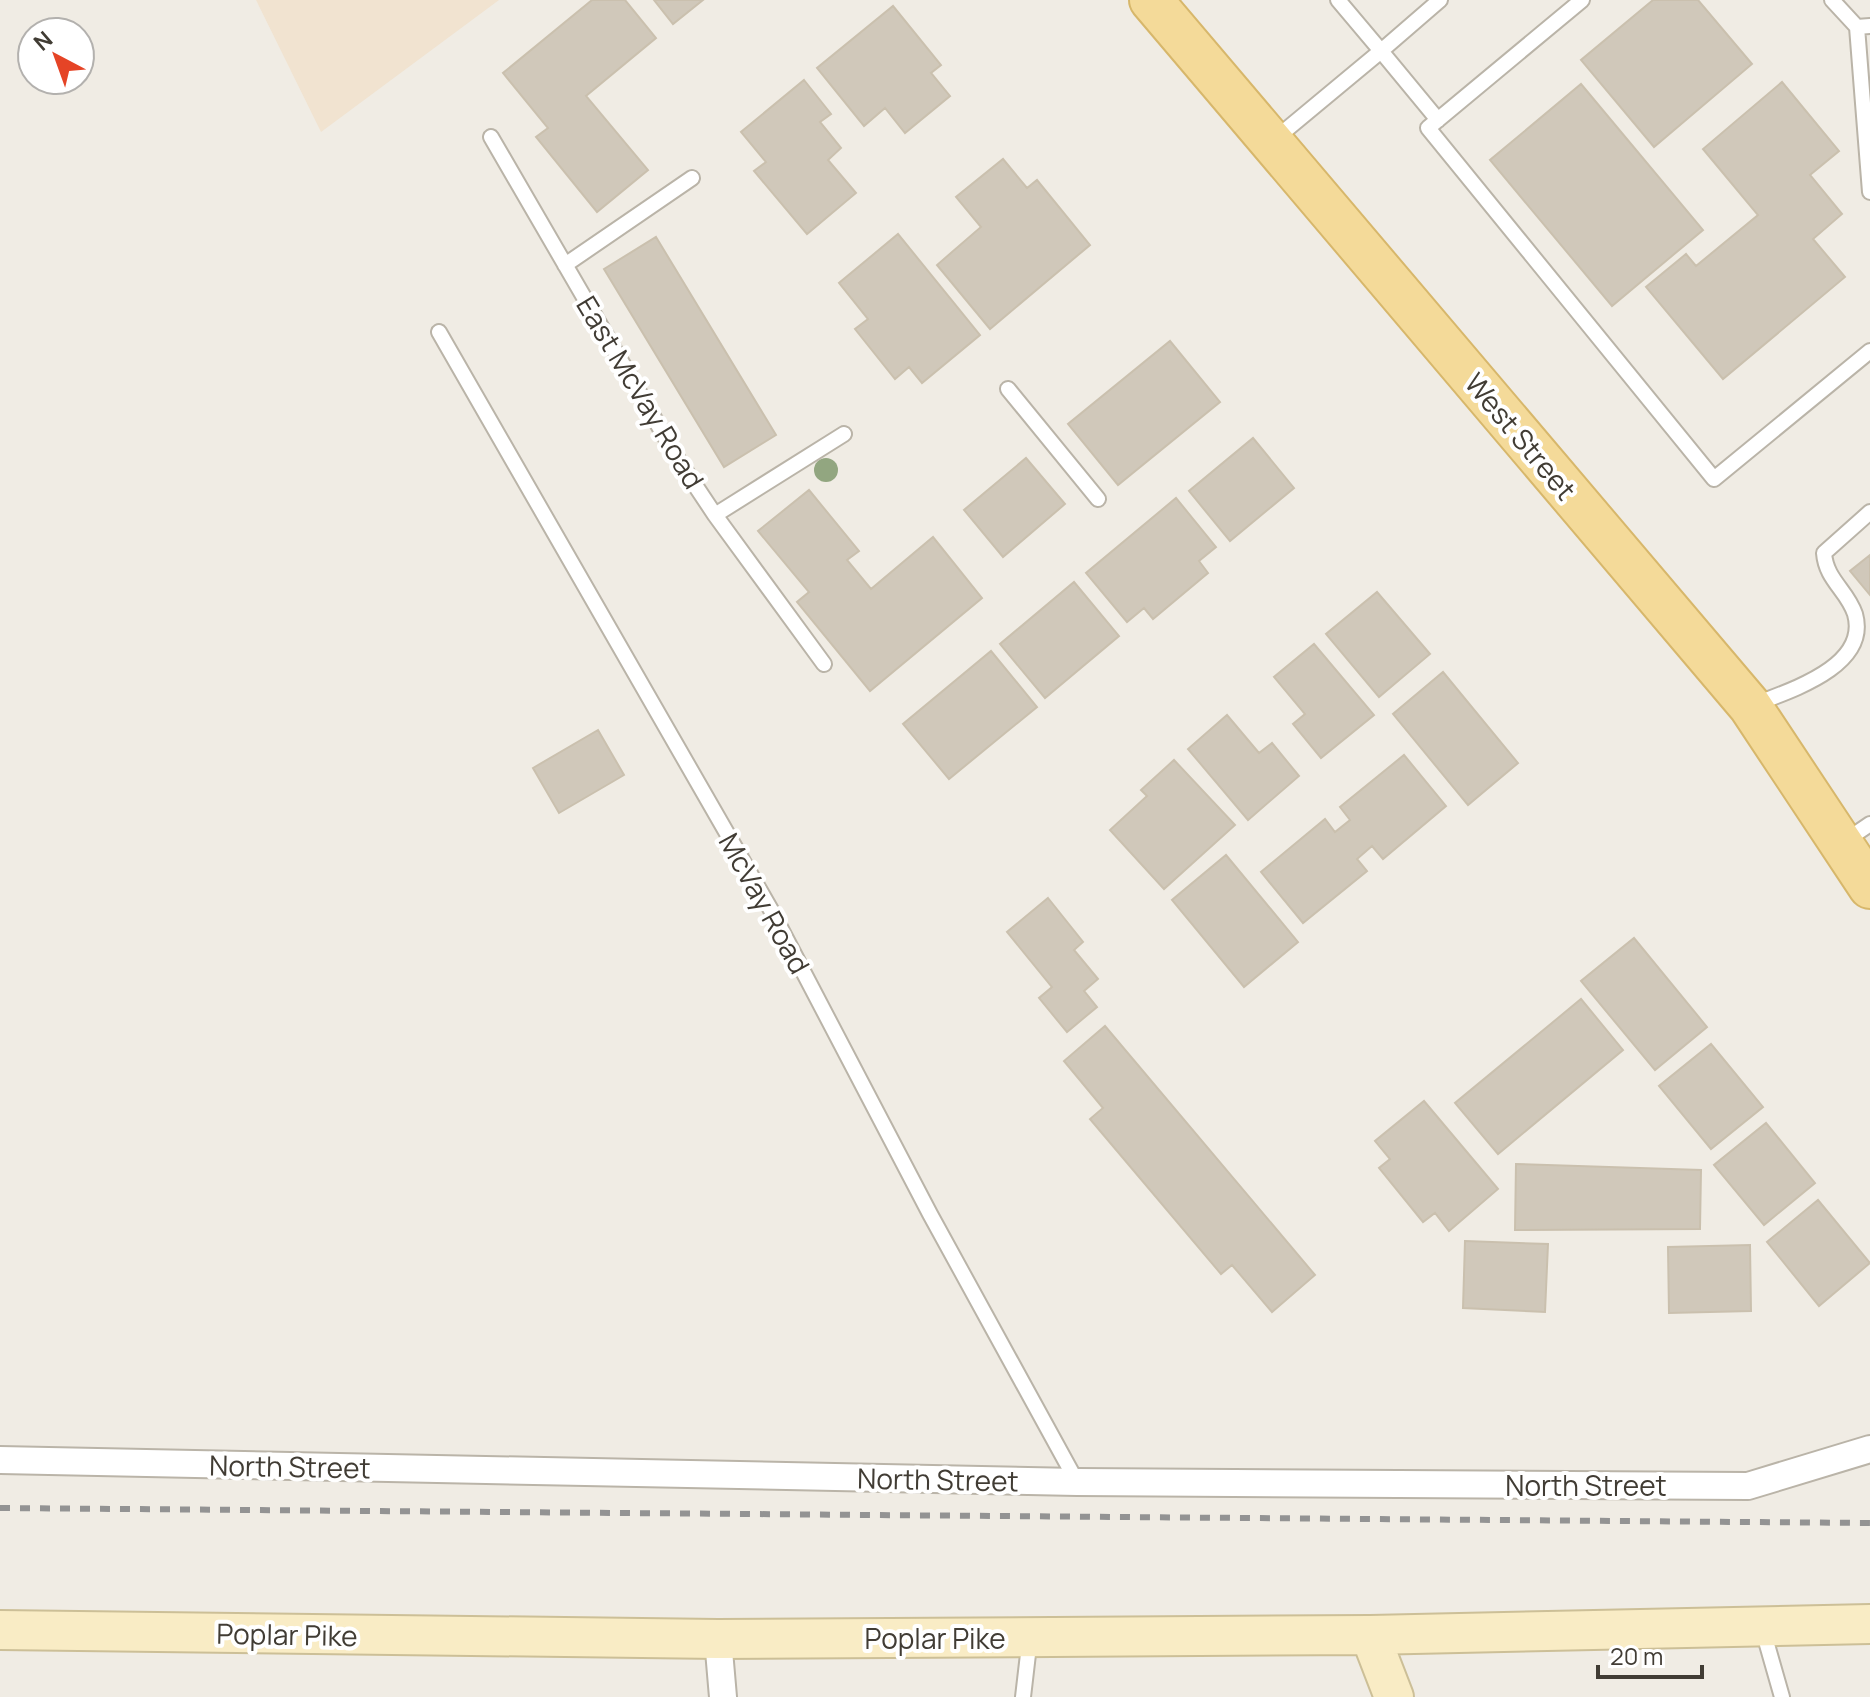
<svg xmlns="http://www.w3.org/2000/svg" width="1870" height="1697" viewBox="0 0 1870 1697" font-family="Manrope,sans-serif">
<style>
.commercial{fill:#f1e3d0}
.building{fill:#d0c8ba;stroke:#cac0ae;stroke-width:2}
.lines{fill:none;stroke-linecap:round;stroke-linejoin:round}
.lane-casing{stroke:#bab4a8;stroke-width:18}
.street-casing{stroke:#bab4a8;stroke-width:30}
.secondary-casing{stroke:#ccbf97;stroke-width:42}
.primary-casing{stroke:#d7b76b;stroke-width:46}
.lane{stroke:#fff;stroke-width:14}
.street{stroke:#fff;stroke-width:26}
.secondary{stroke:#f9ecc5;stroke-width:38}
.primary{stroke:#f4da99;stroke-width:42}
.rail{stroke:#939393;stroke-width:6;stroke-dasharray:10 10;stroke-linecap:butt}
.tree{fill:#92a680}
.labels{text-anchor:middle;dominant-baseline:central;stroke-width:8;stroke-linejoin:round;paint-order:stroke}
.street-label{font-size:28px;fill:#413c34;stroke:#fff}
</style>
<rect width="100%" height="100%" fill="#f0ece4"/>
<path class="commercial" d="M256,0h243l-178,132z"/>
<path class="building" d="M592,0h33l31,38 -70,58 62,74 -51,42 -61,-75 12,-9 -45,-55z
M654,0h49l-30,24z
M1653,0h45l54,64 -98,83 -73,-87z
M893,6l48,59 -10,8 19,23 -45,37 -20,-25 -21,18 -47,-58z
M804,80l27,34 -11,8 21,26 -13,12 28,33 -49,41 -53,-63 12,-9 -25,-30z
M1782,82l57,69 -29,24 32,39 -29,25 32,38 -122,102 -77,-92 40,-33 10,12 62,-51 -55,-66z
M1581,84l122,146 -91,76 -122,-146z
M1003,159l24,29 10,-8 53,65 -100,84 -53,-64 44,-38 -25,-30z
M898,234l82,101 -58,48 -13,-16 -14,12 -40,-50 13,-10 -29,-36z
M656,237l120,198 -52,32 -120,-198z
M1170,341l50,61 -102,83 -50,-61z
M1253,438l41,50 -64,53 -41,-50z
M1026,458l39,46 -62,53 -39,-47z
M809,490l50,61 -12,9 24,29 62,-52 49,61 -112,93 -73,-89 12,-10 -51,-61z
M1176,498l40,49 -17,14 9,12 -55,46 -9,-11 -17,14 -41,-49z
M1870,555v40l-20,-24z
M1074,582l45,54 -74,62 -45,-54z
M1377,592l53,62 -51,43 -53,-63z
M1314,644l60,71 -53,43 -28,-34 12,-10 -31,-37z
M991,651l46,56 -88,72 -46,-55z
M1443,672l75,91 -50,42 -75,-91z
M1227,715l32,38 13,-10 27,33 -51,44 -60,-71z
M598,730l26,45 -65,38 -26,-45z
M1404,755l42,51 -63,53 -11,-13 -15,13 10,12 -64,52 -42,-51 64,-53 10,13 15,-12 -10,-13z
M1174,760l61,65 -71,64 -54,-59 37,-34 -6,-6z
M1226,855l72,87 -54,45 -72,-87z
M1048,898l35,44 -9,8 24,29 -14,12 13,16 -30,25 -28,-34 13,-11 -45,-55z
M1634,938l73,89 -52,43 -74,-89z
M1581,999l42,51 -125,104 -43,-51z
M1105,1026l210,249 -43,37 -40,-47 -11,9 -131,-155 13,-11 -39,-47z
M1711,1044l52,63 -52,42 -52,-63z
M1424,1101l74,88 -49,42 -14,-18 -12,9 -44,-54 11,-9 -15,-18z
M1766,1123l49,60 -51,42 -50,-60z
M1516,1164l185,6 -1,59 -185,1z
M1818,1200l52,63 -51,43 -52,-64z
M1465,1241l83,3 -3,68 -82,-4z
M1750,1245l1,66 -82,2 -1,-66z"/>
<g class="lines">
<defs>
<path id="lane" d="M1582,0l-154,128 286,351 156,-128
M1832,0l25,27
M1870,26l-13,1 13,165
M1438,120l-57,-69 59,-51
M491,137l188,324 36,54 129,-81
M1275,139l106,-88 -43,-51
M565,265l127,-87
M439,332l332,578 159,304 147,268
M1008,389l90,110
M715,515l109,149
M1753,705c35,-14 117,-38 102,-91 -8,-24 -29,-34 -31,-61l46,-41
M1845,841l25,-17
M1762,1627l20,70
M1023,1697l7,-60"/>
<path id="street" d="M0,1460l1077,22 671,4 122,-37
M718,1639l5,58"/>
<path id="secondary" d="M0,1630l718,9 652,-4 500,-11
M1370,1635l24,62"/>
<path id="primary" d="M1151,0l599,706 120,181"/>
</defs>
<use href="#lane" class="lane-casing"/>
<use href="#street" class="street-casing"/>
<use href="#secondary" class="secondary-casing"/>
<use href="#primary" class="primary-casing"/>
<use href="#lane" class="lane"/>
<use href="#street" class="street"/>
<use href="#secondary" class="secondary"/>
<use href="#primary" class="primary"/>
<path class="rail" d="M0,1508l1870,15"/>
</g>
<circle class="tree" cx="826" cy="470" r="12"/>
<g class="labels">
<g class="street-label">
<text transform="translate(641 392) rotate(59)">East McVay Road</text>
<text transform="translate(1521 436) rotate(50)">West Street</text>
<text transform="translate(765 903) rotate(61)">McVay Road</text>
<text transform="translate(290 1466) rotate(1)">North Street</text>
<text transform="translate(938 1479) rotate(1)">North Street</text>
<text x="1586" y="1485">North Street</text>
<text transform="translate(287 1634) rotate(1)">Poplar Pike</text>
<text x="935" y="1638">Poplar Pike</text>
</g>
</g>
<g transform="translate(56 56) rotate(319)"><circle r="38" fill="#ffffff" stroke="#b3b1ae" stroke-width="2"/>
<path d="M0-6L14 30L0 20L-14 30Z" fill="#e54426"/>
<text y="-12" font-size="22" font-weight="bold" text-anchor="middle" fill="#413c34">N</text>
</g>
<path d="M1598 1665v12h104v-12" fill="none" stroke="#413c34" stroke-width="4"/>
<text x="1610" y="1665" font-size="24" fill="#413c34" stroke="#ffffff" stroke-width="6" paint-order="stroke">20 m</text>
</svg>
